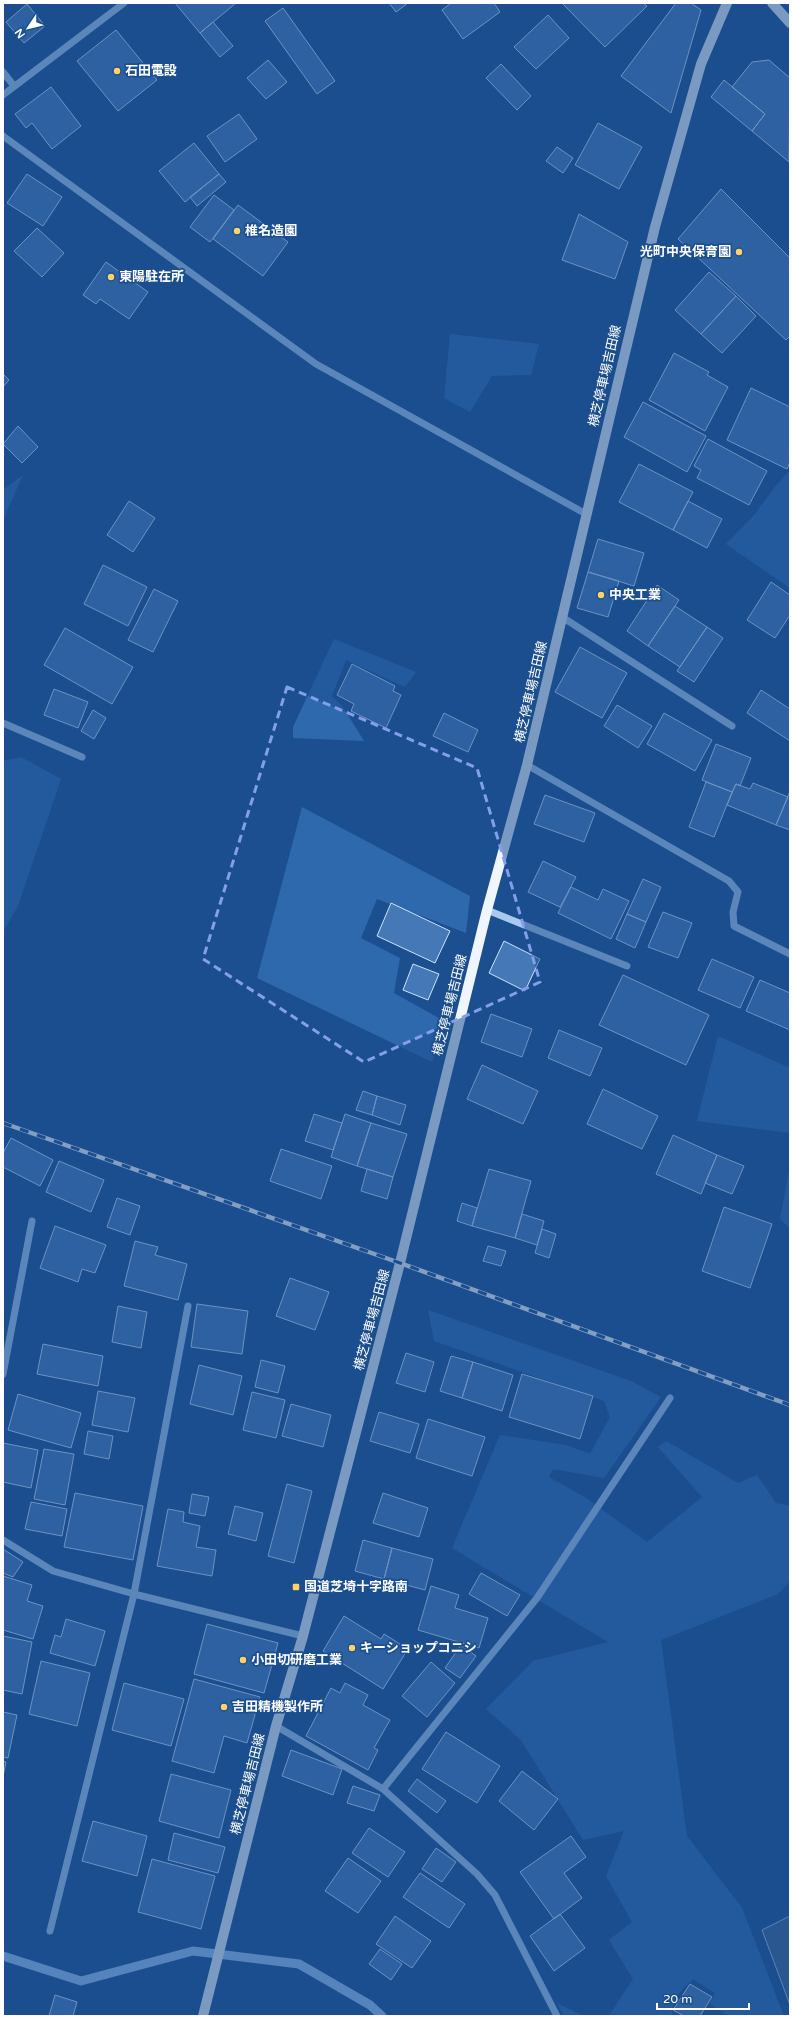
<svg xmlns="http://www.w3.org/2000/svg" width="793" height="2019" viewBox="0 0 793 2019" font-family="'Varela Round','Noto Sans JP',sans-serif">
<style>
.green{fill:#2e69ad}
.water{fill:#3c6290;stroke:#9cc4f0}
.lines{fill:none;stroke-linecap:round;stroke-linejoin:round}
.stream{stroke:#9cc4f0;stroke-width:9}
.building{fill:#4478b7;stroke:#cfe3fa}
.minor{stroke:#a9c9ee;stroke-width:7}
.major{stroke:#f0f6ff;stroke-width:10}
.rail-casing{stroke:#fff;stroke-width:4.5}
.rail{stroke:#1b4f8f;stroke-width:3;stroke-dasharray:9;stroke-linecap:butt}
.marked{fill:none;stroke:#839eea;stroke-width:3;stroke-dasharray:8 5;stroke-linejoin:round}
.poi-dot{fill:#ffd166;stroke:#1b4f8f;stroke-width:1.5}
.labels{text-anchor:middle;dominant-baseline:central;stroke-width:3.5;stroke-linejoin:round;paint-order:stroke}
.poi-label{font-size:13px;font-weight:bold;fill:#fff;stroke:#1b4f8f;text-anchor:start}
.street-label{font-size:13px;fill:#fff;stroke:#1b4f8f}
</style>
<rect width="100%" height="100%" fill="#1b4f8f"/>
<path class="green" d="M450,334l89,10 -8,31 -39,1 -22,36 -26,-14z
M790,470v118l-64,-44 28,-29 20,-27z
M23,475l-20,45v-30z
M334,639l82,33 -11,15 -59,-27 -14,36 11,11 21,34 -71,-3v-11z
M21,757l40,22 -43,127 -15,26v-171z
M302,807l168,89 -4,37 -89,-34 -16,39 39,20 -6,35 52,29 -14,40 -175,-84z
M718,1036l72,32v65l-93,-12z
M789,1171h1v57l-10,-9z
M428,1310l203,71 30,16 -57,81 -51,-9 -4,8 37,21 61,44 55,-45 -44,-50 8,-6 72,42 19,-8 19,28 14,3v75l-12,13 -117,46 26,196 55,72 42,108h-58l1,-1 -17,-11 5,-11 -22,-14c-11,10 -23,21 -20,37h-64l24,-37 -24,-39 23,-18 -26,-46 18,-45 -41,9 -62,-100 -35,-31 47,-48 75,-19 -156,-94 48,-113 66,10 24,9 20,-37 -6,-16 -170,-60z
M557,2003l26,13h-19z"/>
<path class="water" d="M790,1916v89l-28,-75z"/>
<g class="lines">
<path class="stream" d="M3,1956l78,25 112,-30 106,13 71,41 12,11"/>
</g>
<path class="building" d="M175,3h61l-36,30z
M389,3h19l-12,9z
M451,3h43l6,9 -37,27 -21,-29z
M562,3h81l4,3 -42,41z
M676,3h15l10,7 -30,103 -50,-37z
M27,4l18,22 -21,17 -18,-21z
M283,8l52,73 -18,13 -52,-73z
M548,15l21,23 -33,31 -22,-22z
M213,22l20,24 -13,11 -20,-24z
M116,30l41,50 -39,31 -41,-50z
M268,60l19,22 -21,17 -19,-21z
M769,60l21,18 -1,84 -37,-31 13,-17 -33,-27 20,-25z
M501,64l30,32 -14,14 -31,-32z
M724,80l41,34 -13,17 -41,-34z
M51,87l30,39 -29,23 -20,-26 -6,5 -11,-14z
M239,114l18,25 -32,23 -18,-26z
M598,123l44,24 -23,42 -44,-24z
M194,143l25,31 -34,28 -26,-31z
M557,147l16,11 -10,15 -17,-12z
M27,174l35,23 -19,29 -36,-23z
M219,174l7,8 -29,24 -7,-9z
M721,189l69,69v78l-4,4 -108,-101z
M214,195l20,15 -24,32 -20,-15z
M238,205l50,37 -25,34 -50,-37z
M579,214l49,28 -13,37 -53,-19z
M37,228l27,25 -22,24 -28,-26z
M106,262l42,30 -19,27 -29,-20 -4,5 -13,-9z
M709,272l27,24 -35,38 -26,-24z
M736,296l20,20 -34,37 -21,-19z
M674,353l35,19 -2,3 21,12 -23,44 -56,-31z
M3,374l6,6 -6,7z
M751,388l39,19v55l-3,7 -60,-29z
M643,402l63,34 -19,36 -63,-35z
M18,426l20,21 -16,16 -19,-19z
M708,439l59,32 -18,34 -52,-27 4,-8 -7,-4z
M639,464l54,28 -20,38 -54,-28z
M129,501l26,17 -22,34 -26,-17z
M688,501l34,18 -15,29 -34,-18z
M598,539l46,14 -10,33 -46,-14z
M103,565l44,22 -19,39 -44,-22z
M588,572l31,9 -11,36 -31,-9z
M771,582l19,13v20l-15,23 -28,-18z
M657,585l22,15 -31,46 -21,-15z
M154,589l24,12 -25,51 -25,-12z
M675,606l32,21 -27,40 -32,-21z
M707,627l16,11 -29,44 -17,-11z
M65,628l68,39 -21,37 -68,-39z
M580,647l47,26 -25,45 -47,-26z
M352,664l43,22 -2,5 8,4 -15,33 -35,-17 3,-7 -17,-9z
M54,689l34,13 -10,26 -34,-13z
M761,690l29,19v32l-43,-28z
M617,705l35,21 -14,22 -34,-22z
M93,710l13,8 -12,21 -13,-8z
M444,713l34,17 -10,22 -35,-16z
M664,713l48,27 -17,31 -48,-27z
M716,744l35,14 -11,28 -4,-2 -4,8 -30,-12z
M706,782l26,10 -18,45 -25,-10z
M753,783l35,14 -12,28 -49,-20 9,-21 14,5z
M790,791v39l-14,-5z
M545,795l50,18 -11,29 -50,-18z
M543,861l33,16 -16,30 -32,-15z
M643,879l18,8 -15,35 -19,-8z
M571,887l27,13 5,-11 26,12 -18,38 -53,-26z
M391,903l59,28 -15,32 -58,-27z
M663,912l29,11 -14,35 -30,-11z
M627,914l19,8 -11,26 -19,-9z
M504,941l36,18 -15,32 -36,-18z
M712,959l42,18 -14,31 -42,-18z
M413,964l26,10 -11,26 -25,-10z
M623,975l86,40 -23,50 -87,-40z
M760,980l30,13v37l-44,-19z
M491,1014l41,15 -10,28 -41,-15z
M559,1030l43,18 -12,28 -42,-18z
M482,1065l56,26 -15,33 -56,-25z
M603,1089l55,27 -16,33 -55,-25z
M363,1091l14,5 -5,19 -16,-5z
M377,1096l29,9 -6,20 -28,-10z
M314,1114l28,9 -9,27 -28,-9z
M345,1114l26,9 -14,43 -26,-9z
M371,1123l36,11 -14,43 -36,-11z
M673,1135l44,20 -16,39 -45,-20z
M11,1138l42,22 -13,26 -37,-19v-14z
M281,1149l51,17 -11,33 -51,-18z
M717,1155l27,11 -12,28 -27,-11z
M59,1161l45,19 -13,32 -45,-20z
M367,1169l26,8 -6,22 -26,-8z
M489,1169l42,12 -16,57 -43,-12z
M117,1198l23,8 -10,29 -23,-8z
M462,1203l15,5 -5,18 -15,-5z
M724,1207l48,17 -22,64 -48,-17z
M522,1214l22,7 -7,24 -22,-7z
M55,1226l51,19 -11,28 -13,-4 -4,13 -38,-14z
M542,1229l14,5 -7,24 -14,-5z
M135,1241l23,6 -3,8 32,9 -9,36 -54,-14z
M488,1246l18,5 -5,15 -18,-5z
M290,1278l39,14 -14,38 -39,-14z
M197,1304l51,7 -6,43 -51,-7z
M118,1306l29,6 -6,36 -29,-6z
M43,1344l60,12 -5,30 -61,-12z
M406,1353l28,9 -9,30 -29,-9z
M451,1356l22,6 -11,36 -22,-7z
M261,1360l24,6 -7,27 -23,-6z
M473,1362l40,13 -11,36 -40,-13z
M199,1365l43,11 -9,39 -43,-11z
M522,1374l71,22 -13,43 -71,-22z
M98,1391l37,7 -7,34 -36,-7z
M252,1392l33,8 -9,38 -33,-8z
M18,1394l63,19 -10,35 -63,-18z
M291,1404l40,11 -8,32 -41,-11z
M379,1412l40,12 -9,29 -40,-12z
M428,1419l57,18 -13,39 -56,-18z
M88,1431l25,5 -4,23 -25,-5z
M3,1443l35,7 -7,38 -28,-6z
M44,1449l30,5 -9,51 -31,-6z
M287,1484l25,7 -18,72 -26,-7z
M75,1493l68,13 -10,54 -69,-13z
M383,1493l45,15 -9,29 -46,-14z
M192,1494l17,3 -4,19 -16,-3z
M31,1502l36,7 -5,27 -37,-7z
M235,1506l28,7 -7,28 -28,-7z
M168,1509l16,3 -1,10 17,4 -4,21 20,3 -4,26 -55,-10z
M363,1540l29,8 -8,31 -29,-8z
M392,1548l41,11 -8,31 -41,-11z
M3,1549l20,13 -10,15 -10,-4z
M481,1573l39,22 -13,21 -38,-22z
M3,1576l29,9 -5,16 16,5 -10,33 -30,-9z
M431,1586l28,9 -4,13 33,10 -9,30 -61,-18z
M344,1616l37,23 3,-5 24,15 -25,40 -60,-38z
M66,1619l39,12 -10,35 -45,-13 5,-18 6,2z
M207,1624l71,19 -14,50 -70,-19z
M3,1636l29,6 -10,52 -19,-4z
M461,1645l15,11 -16,22 -15,-10z
M41,1661l49,12 -13,53 -48,-12z
M431,1662l24,21 -28,34 -25,-21z
M194,1679l66,18 -13,46 -23,-7 -10,37 -42,-12z
M124,1683l60,16 -13,47 -59,-16z
M345,1683l23,12 -5,10 27,15 -16,28 4,2 -10,20 -62,-34 25,-48 9,5z
M3,1712l14,3 -9,43 -5,-1z
M446,1732l54,34 -23,37 -55,-34z
M291,1750l51,19 -9,26 -51,-19z
M3,1761l3,1 -3,15z
M522,1771l36,28 -24,31 -35,-29z
M171,1774l60,16 -12,48 -60,-17z
M417,1779l29,22 -9,12 -29,-22z
M353,1786l27,9 -6,16 -27,-8z
M93,1821l54,15 -10,40 -55,-15z
M369,1828l36,24 -17,25 -36,-24z
M174,1833l51,14 -7,26 -50,-13z
M571,1836l15,21 -22,16 18,25 -28,21 -34,-47z
M436,1848l20,14 -14,20 -20,-13z
M348,1858l33,23 -23,32 -33,-22z
M152,1859l63,17 -14,53 -63,-17z
M420,1873l45,31 -16,24 -46,-31z
M560,1914l25,34 -31,23 -24,-35z
M395,1916l36,25 -19,27 -36,-24z
M380,1949l22,15 -11,16 -22,-16z
M690,1984l22,13 -12,19h-16l-11,-6z
M55,1995l22,7 -4,14h-24z"/>
<g class="lines">
<path class="minor" d="M3,72l11,14
M3,95l121,-92
M3,136l313,228 270,150
M562,617l170,109
M3,723l79,34
M527,765l202,116 9,11 -5,20 1,14 56,28
M487,910l140,56
M3,1374l29,-153
M3,1540l50,31 81,23 169,42
M276,1726l107,63 94,85 18,21 62,121
M383,1789l154,-191 133,-200
M50,1931l84,-337 54,-288"/>
<path class="major" d="M772,3l18,20
M203,2016l73,-290 27,-90 97,-373 87,-353 40,-145 128,-538 46,-163 26,-61"/>
<defs>
<path id="rail" d="M3,1123l397,140 390,142"/>
</defs>
<use href="#rail" class="rail-casing"/>
<use href="#rail" class="rail"/>
</g>
<path d="M0 0H793V2019H0ZM287,687l190,81 63,214 -176,80 -161,-103z" fill="#1b4f8f" fill-opacity=".55" fill-rule="evenodd"/>
<path class="marked" d="M287,687l190,81 63,214 -176,80 -161,-103z"/>
<g class="poi-dot">
<circle cx="117" cy="71" r="4"/>
<circle cx="237" cy="231" r="4"/>
<circle cx="739" cy="252" r="4"/>
<circle cx="111" cy="277" r="4"/>
<circle cx="601" cy="595" r="4"/>
<rect x="292" y="1583" width="8" height="8" rx="2"/>
<circle cx="352" cy="1648" r="4"/>
<circle cx="243" cy="1660" r="4"/>
<circle cx="224" cy="1707" r="4"/>
</g>
<g class="labels">
<g class="poi-label">
<text x="125" y="71">石田電設</text>
<text x="245" y="231">椎名造園</text>
<text x="731" y="252" text-anchor="end">光町中央保育園</text>
<text x="119" y="277">東陽駐在所</text>
<text x="609" y="595">中央工業</text>
<text x="304" y="1587">国道芝埼十字路南</text>
<text x="360" y="1648">キーショップコニシ</text>
<text x="251" y="1660">小田切研磨工業</text>
<text x="232" y="1707">吉田精機製作所</text>
</g>
<g class="street-label">
<text transform="translate(605 376) rotate(-77)">横芝停車場吉田線</text>
<text transform="translate(531 692) rotate(-77)">横芝停車場吉田線</text>
<text transform="translate(450 1005) rotate(-76)">横芝停車場吉田線</text>
<text transform="translate(372 1320) rotate(-75)">横芝停車場吉田線</text>
<text transform="translate(248 1784) rotate(-76)">横芝停車場吉田線</text>
</g>
</g>
<rect width="793" height="2019" fill="none" stroke="#ffffff" stroke-width="8"/>
<g transform="translate(28 28) rotate(235)" stroke="#1b4f8f" stroke-width="3" paint-order="stroke">
<path d="M0-3L7 15L0 10L-7 15Z" fill="#ffffff"/>
<text y="-6" font-size="11" font-weight="bold" text-anchor="middle" fill="#ffffff">N</text>
</g>
<path d="M657 2003v6h92v-6" fill="none" stroke="#ffffff" stroke-width="2"/>
<text x="663" y="2003" font-size="12" fill="#ffffff" stroke="#1b4f8f" stroke-width="3" paint-order="stroke">20 m</text>
</svg>
